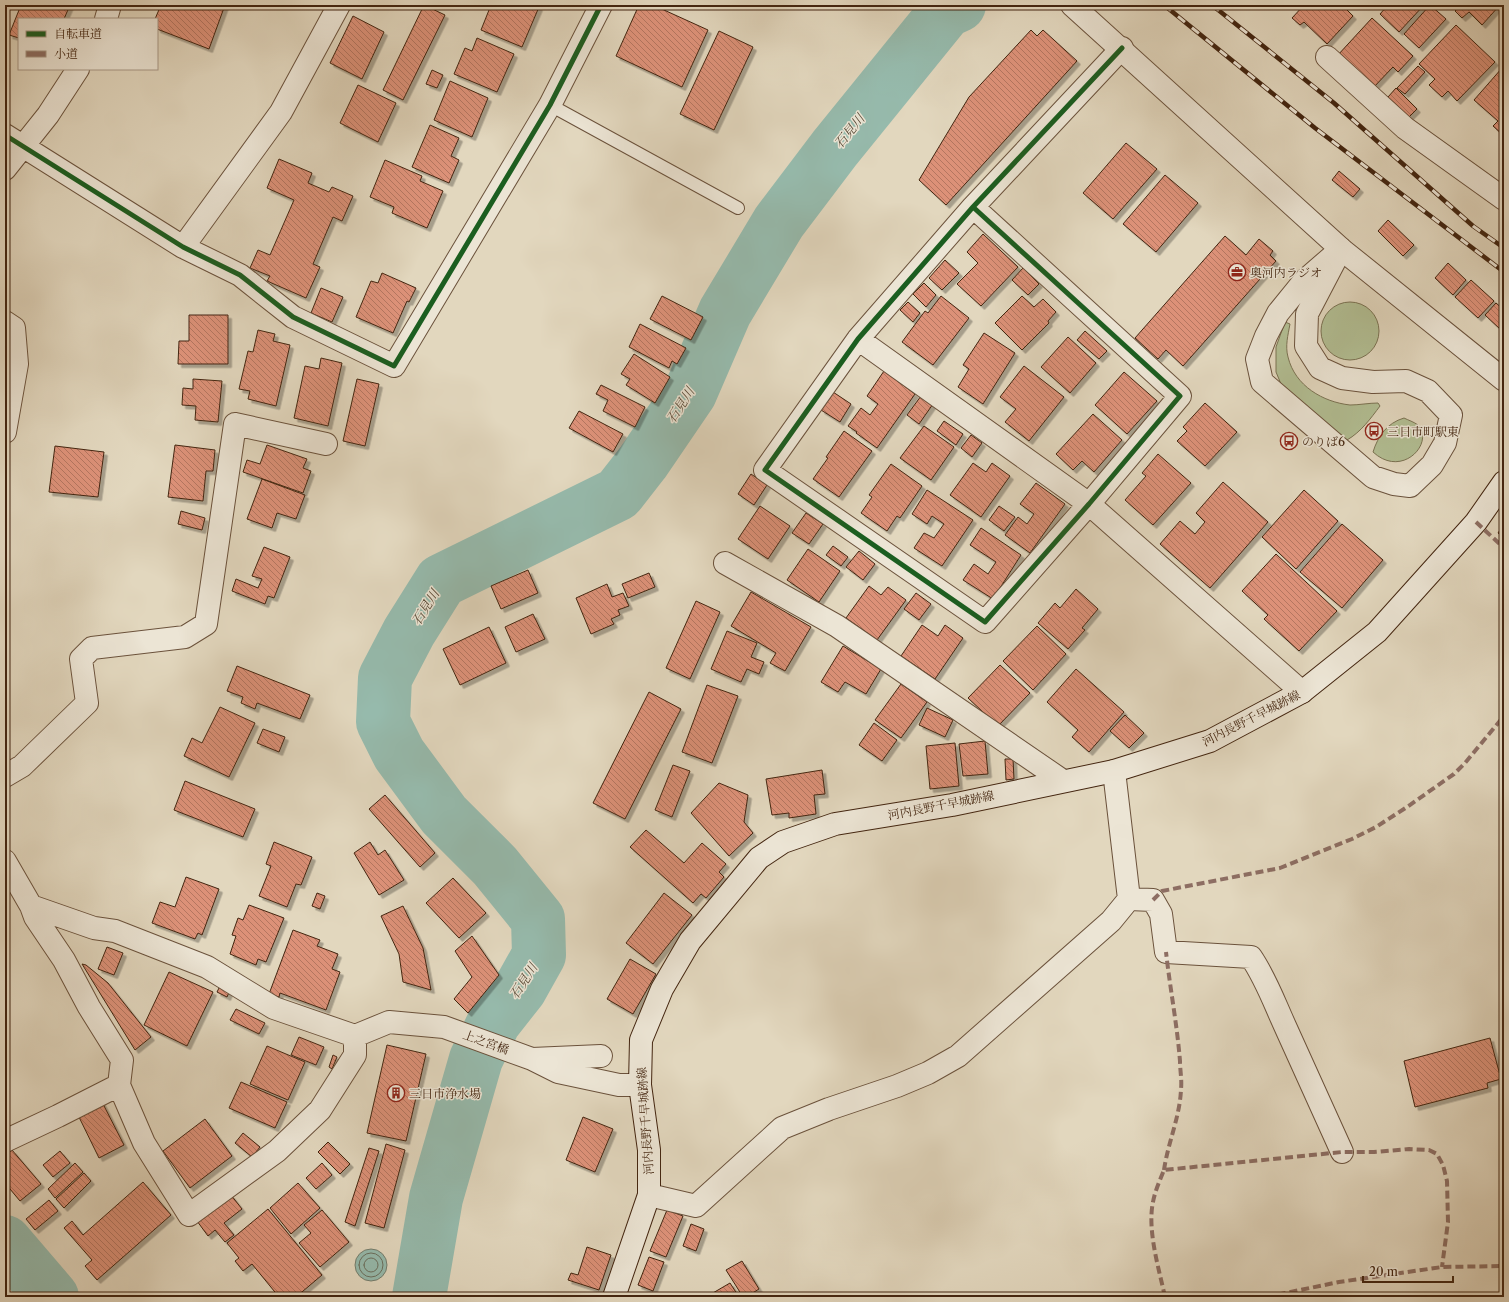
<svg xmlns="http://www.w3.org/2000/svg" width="1509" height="1302" viewBox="0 0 1509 1302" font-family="'Libre Caslon Text','Noto Serif JP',serif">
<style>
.green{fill:#b2be93;stroke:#7a7252}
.water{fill:#96baac;stroke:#757e6e}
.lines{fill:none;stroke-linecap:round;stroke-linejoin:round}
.shore{stroke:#6c705e;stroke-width:1}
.river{stroke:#96baac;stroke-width:54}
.building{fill:url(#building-back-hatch);stroke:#432510;filter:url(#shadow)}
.service-casing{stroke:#6b523c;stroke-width:14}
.minor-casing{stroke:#6b523c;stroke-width:24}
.tertiary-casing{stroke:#6b523c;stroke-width:24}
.secondary-casing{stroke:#432510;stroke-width:24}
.service{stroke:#ece5d5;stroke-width:12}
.minor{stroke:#ece5d5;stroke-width:22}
.tertiary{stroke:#ece5d5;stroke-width:22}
.secondary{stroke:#ece5d5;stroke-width:22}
.rail-casing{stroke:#432510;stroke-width:4.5}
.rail{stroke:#ece5d5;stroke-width:3;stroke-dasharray:9;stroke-linecap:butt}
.quiet{stroke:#8d6e63;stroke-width:4;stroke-dasharray:8 4;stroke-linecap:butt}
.cycleway-casing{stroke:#ece5d5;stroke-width:8}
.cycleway{stroke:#1b5e20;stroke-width:5}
.labels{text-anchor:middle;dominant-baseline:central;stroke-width:3;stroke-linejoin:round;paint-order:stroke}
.poi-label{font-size:12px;fill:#432510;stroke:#ece5d5;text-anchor:start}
.street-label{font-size:12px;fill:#432510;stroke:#ece5d5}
.water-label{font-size:13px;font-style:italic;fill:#584a37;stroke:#ece5d5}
</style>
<defs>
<pattern id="building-back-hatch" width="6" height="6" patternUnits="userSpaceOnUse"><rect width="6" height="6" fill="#dc9178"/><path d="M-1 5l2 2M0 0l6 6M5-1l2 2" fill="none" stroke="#b47661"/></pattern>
<filter id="shadow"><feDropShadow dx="3.5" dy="3.5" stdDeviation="0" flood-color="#0004"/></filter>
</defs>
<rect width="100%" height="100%" fill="#e2d7be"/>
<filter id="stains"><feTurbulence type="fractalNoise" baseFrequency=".005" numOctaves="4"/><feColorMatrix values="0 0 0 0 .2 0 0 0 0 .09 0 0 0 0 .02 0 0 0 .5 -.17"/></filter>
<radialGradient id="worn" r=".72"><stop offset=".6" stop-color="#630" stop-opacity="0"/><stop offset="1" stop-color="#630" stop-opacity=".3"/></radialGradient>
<path class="green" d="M1321 331a29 29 0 1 1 58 0a29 29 0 1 1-58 0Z
M1285,322l5,2c-2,11 -5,22 -2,33 7,29 35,45 62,48 9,0 19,-2 28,-2l2,3c-9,12 -19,26 -33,34l-27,-18 -39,-38 -5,-12v-25z
M1404,418c4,2 10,4 14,7 17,18 -16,54 -45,27 5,-16 14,-29 31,-34z"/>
<path class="water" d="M355 1265a16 16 0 1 1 32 0a16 16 0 1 1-32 0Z"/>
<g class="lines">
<path class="shore" d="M359 1265a12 12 0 1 1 24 0a12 12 0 1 1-24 0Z
M364 1265a7 7 0 1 1 14 0a7 7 0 1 1-14 0Z"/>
<path class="river" d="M5,1242l47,55
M419,1297l17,-99 40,-139 18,-37 26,-33 19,-34 -1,-36 -43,-53 -51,-51 -45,-61 -16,-32 2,-44 24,-46 32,-51 177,-87 25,-32 47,-69 35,-81 54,-90 56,-74 111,-137 13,-6"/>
</g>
<path class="building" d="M21,5h49l-6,14h-45v19l-10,-3z
M161,5h64l-16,44 -52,-20v-10h-2z
M424,5l21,10 -42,85 -20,-10z
M491,5h45l3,2 -17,40 -41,-17z
M639,5h14l55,25 -26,57 -66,-31z
M1304,5h38l11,11 -26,28 -23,-22 -4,3 -8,-7z
M1388,5h36l-25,27 -19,-18z
M1430,5l16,14 -27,29 -15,-14z
M1461,5h39l-18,20 -13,-13 -7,6 -7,-7z
M353,16l31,16 -22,47 -32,-16z
M1372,18l41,38 -15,16 -5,-5 -21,22 -35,-33z
M1456,25l39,37 -38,39 -9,-10 -6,6 -13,-12 6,-6 -16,-15z
M1031,30l6,6 6,-6 34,31 -131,144 -27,-25 50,-83z
M719,31l34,16 -39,83 -34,-16z
M477,38l37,16 -17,38 -43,-18 11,-26 7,3z
M1418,66l7,6 -20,22 -8,-6z
M1502,68l2,2v66l-11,-10 5,-5 -24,-21z
M432,70l11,5 -6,13 -11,-4z
M450,81l38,17 -16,39 -38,-17z
M358,85l38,18 -18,39 -38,-19z
M1396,88l21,21 -8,8 -21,-20z
M430,125l29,13 -8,18 8,4 -10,23 -37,-16z
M1126,143l31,26 -44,50 -30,-26z
M279,159l33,14 -4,10 21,9 3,-5 21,9 -11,25 -9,-4 -20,47 7,3 -14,31 -39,-17 3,-5 -20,-8 8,-18 12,5 24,-55 -27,-12z
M385,160l37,16 -2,5 23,10 -16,37 -35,-15 2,-6 -24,-10z
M1339,171l21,18 -7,8 -21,-17z
M1165,175l33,28 -42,49 -33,-28z
M1388,220l26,25 -11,11 -25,-25z
M983,234l35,33 -37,39 -24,-22 21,-21 -11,-11z
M1225,236l21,19 13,-16 14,12 -3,4 6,6 -93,105 -17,-16 -8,9 -23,-21z
M945,260l14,13 -17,17 -13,-12z
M1448,263l18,17 -13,15 -18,-17z
M1023,268l16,16 -11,11 -16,-15z
M382,273l34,15 -7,14 -2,-1 -14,32 -37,-16 15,-36 7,2z
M1471,280l23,21 -16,17 -23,-21z
M924,283l12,12 -10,12 -13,-13z
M321,288l22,9 -11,25 -21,-9z
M662,296l41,21 -12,23 -41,-21z
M941,296l28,22 -36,47 -31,-23 23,-31 3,2z
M1022,296l12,11 9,-8 13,13 -8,9 1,2 -27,27 -27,-27z
M908,302l12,11 -7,9 -13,-12z
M1496,303l8,7v15l-4,4 -15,-14z
M189,315h39v49h-50l1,-23h10z
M640,324l46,24 -9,16 -5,-3 -3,7 -40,-21z
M258,330l17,4 -2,7 17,4 -14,61 -28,-7 2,-8 -11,-2 9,-38 5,1z
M1085,331l22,20 -8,8 -22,-19z
M984,333l31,20 -32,51 -25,-17 11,-18 -6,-4z
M1068,337l28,26 -26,30 -29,-26z
M634,354l36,23 -15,26 -29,-18 4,-6 -9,-5z
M321,358l21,5 -14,63 -34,-8 11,-52 14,3z
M1024,366l40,31 -35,44 -24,-19 11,-13 -16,-12z
M884,371l31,23 -38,54 -21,-15 1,-1 -9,-6 13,-18 9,7 8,-11 -11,-8z
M1124,372l33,29 -30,33 -32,-29z
M193,379l29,2 -4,41 -23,-2 1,-14 -14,-1 1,-17 10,1z
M357,379l22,5 -14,62 -22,-5z
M601,385l44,22 -10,20 -32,-16 5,-11 -12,-6z
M833,392l18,12 -11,18 -19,-12z
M921,396l12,8 -14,20 -12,-9z
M1205,403l32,29 -32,34 -28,-25 10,-10 -4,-4z
M579,411l44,23 -10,18 -44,-24z
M1093,414l29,26 -28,32 -12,-11 -9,9 -17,-16z
M944,421l19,13 -7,11 -19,-14z
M924,426l30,21 -23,33 -31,-22z
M844,431l28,20 -33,46 -26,-18 15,-21 -2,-1z
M971,435l11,8 -10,14 -11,-9z
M175,445l40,5 -2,21h-7l-3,30 -35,-4z
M267,445l40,14 -4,9 8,3 -8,22 -60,-21 4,-12 13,4z
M55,446l49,6 -6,45 -49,-5z
M1158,454l33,29 -38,42 -28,-25 21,-24 -4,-3z
M973,463l13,9 6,-9 18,13 -29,41 -31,-22z
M891,464l31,22 -22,32 -3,-2 -10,15 -26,-18 11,-16 -3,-2z
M751,474l16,11 -13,20 -16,-11z
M262,479l43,16 -9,24 -19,-6 -5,15 -25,-9z
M1223,482l45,40 -58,66 -50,-44 20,-23 15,13 10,-12 -9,-9z
M1036,483l29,21 -35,49 -25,-18 13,-18 9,7 7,-10 -14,-10z
M927,490l46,30 -31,46 -28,-18 10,-15 10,5 10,-14 -12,-8 -5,8 -15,-10z
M1304,490l34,31 -42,48 -34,-32z
M760,506l30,20 -22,33 -30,-20z
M999,506l16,11 -11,14 -15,-11z
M181,511l24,7 -3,12 -24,-6z
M806,513l17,11 -14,20 -17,-11z
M1342,524l41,36 -41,48 -42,-36z
M1504,524v14l-6,-5z
M981,528l40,27 -28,44 -30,-19 11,-16 14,10 8,-12 -26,-17z
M833,546l15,11 -7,9 -15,-11z
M264,547l26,10 -16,41 -6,-2 -3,8 -33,-13 4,-12 22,9 4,-9 -10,-3z
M808,549l32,22 -21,31 -32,-22z
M859,551l16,13 -12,16 -17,-13z
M1276,554l61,57 -38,40 -35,-32 4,-4 -26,-24z
M528,570l10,23 -37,16 -10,-23z
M649,573l6,14 -27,11 -6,-14z
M607,584l5,13 11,-4 6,13 -11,4 2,5 -9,4 3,5 -23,10 -15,-36z
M869,586l12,9 7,-8 18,13 -29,40 -31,-22z
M1076,589l22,20 -16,19 3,2 -17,19 -30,-26 17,-20 5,5z
M751,592l60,35 -26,44 -15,-8 6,-10 -45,-27z
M916,593l15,11 -12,16 -15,-11z
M696,601l24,11 -30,67 -24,-11z
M533,614l12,25 -29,13 -11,-25z
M922,625l16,11 7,-11 18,13 -28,41 -34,-23z
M1037,626l29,28 -33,36 -30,-29z
M489,627l17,36 -46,22 -17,-36z
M727,631l30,12 -6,14 13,5 -5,12 -12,-5 -6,13 -30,-13z
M843,646l38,23 -15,25 -21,-12 -7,10 -17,-10z
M1000,665l30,28 -32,33 -30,-28z
M237,666l73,29 -10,24 -43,-16 -2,6 -14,-6 2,-6 -16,-6z
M1076,669l48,43 -35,40 -17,-15 6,-7 -31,-28z
M901,684l26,18 -26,36 -26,-18z
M707,685l31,11 -26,67 -30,-11z
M649,692l32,17 -56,110 -32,-16z
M220,707l35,16 -26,54 -45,-21 8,-18 10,5z
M927,708l26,12 -8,17 -26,-12z
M1125,715l19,18 -15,15 -19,-17z
M874,723l23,17 -15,21 -23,-16z
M263,729l22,8 -6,15 -22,-9z
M985,741l3,33 -25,2 -4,-32z
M955,743l4,43 -29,3 -4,-43z
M1005,759h8l1,20 -8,1z
M673,765l17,6 -18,46 -17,-7z
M822,770l3,24 -11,1 2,19 -27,4v-5l-17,2 -6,-36z
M185,781l70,28 -12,28 -69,-27z
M719,783l29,12 -4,27 9,11 -24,23 -38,-43z
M385,795l50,58 -15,14 -51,-58z
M646,830l38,33 18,-20 24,21 -7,8 5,5 -18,21 -5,-4 -8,9 -63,-56z
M274,842l38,15 -11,28 -5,-1 -9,23 -28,-11 12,-30 -5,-2z
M370,842l8,13 7,-5 19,30 -25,15 -25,-42z
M186,877l33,12 -17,46 -4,-2 -3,6 -43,-16 8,-21 15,5z
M453,878l33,35 -27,25 -33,-35z
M317,893l8,3 -5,13 -8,-3z
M664,893l28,22 -39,49 -27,-21z
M249,905l35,13 -18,44 -8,-3 -2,6 -26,-11 6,-18 -4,-1 6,-17 5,2z
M403,906l20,42 8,42 -28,-8 -4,-28 -18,-38z
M293,930l27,10 -3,6 21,8 -6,15 8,3 -14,38 -46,-17 -1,4 -10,-3z
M472,936l27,39 -31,38 -14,-14 18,-22 -17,-26z
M107,947l16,6 -9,22 -16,-6z
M630,959l26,15 -23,40 -26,-15z
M82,964l4,1 22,18 43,54 -16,13z
M169,972l44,20 -26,54 -43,-21z
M220,986l10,4 -3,7 -10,-5z
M236,1009l29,14 -6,11 -29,-14z
M299,1037l25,10 -8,18 -25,-10z
M1490,1038l11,41 -14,4 1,5 -73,19 -11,-46z
M387,1045l39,9 -20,87 -39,-8z
M267,1046l38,16 -17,38 -38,-16z
M333,1055l4,2 -5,12 -3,-2z
M241,1082l46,20 -12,26 -46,-20z
M101,1100l23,45 -25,13 -22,-45z
M583,1117l30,12 -18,43 -29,-12z
M205,1119l27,37 -42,32 -27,-37z
M243,1133l17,14 -8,10 -17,-14z
M328,1142l22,22 -10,10 -22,-22z
M386,1144l19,6 -21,78 -19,-5z
M369,1148l10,3 -24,75 -10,-4z
M12,1150l29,34 -21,17 -15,-18v-27z
M60,1151l10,12 -17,14 -10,-12z
M1504,1159v24l-4,-23z
M75,1163l8,9 -28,26 -7,-9z
M322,1163l10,12 -16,14 -10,-11z
M84,1173l7,8 -27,27 -8,-9z
M143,1182l28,33 -74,65 -12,-14 7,-6 -28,-32 8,-7 11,14z
M298,1183l22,25 -29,26 -21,-26z
M231,1195l11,14 -18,14 10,12 -9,7 -10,-12 -7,6 -11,-15z
M49,1200l9,11 -23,19 -9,-11z
M268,1209l54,66 -26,22h-17l-27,-33 -9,7 -8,-10 4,-3 -12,-15z
M322,1210l27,32 -29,25 -21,-24 12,-10 -7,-8z
M667,1210l16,6 -17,41 -16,-6z
M691,1224l13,5 -8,22 -13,-5z
M587,1247l24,8 -12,35 -31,-10 3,-7 7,2z
M649,1257l15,5 -11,29 -15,-6z
M742,1261l17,28 -13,8h-3l-17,-27z
M730,1283l9,14h-33z"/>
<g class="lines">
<defs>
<path id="service" d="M550,105l188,103"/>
<path id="minor" d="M106,19l4,-14
M1327,57l78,71 99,71
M5,135l178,112 57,28 53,42 101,49 156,-261 51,-100
M5,169l43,-54 30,-46
M973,207l207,189 -91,108 -104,118 -220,-152 93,-131 115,-132 149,-159
M183,247l98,-135 58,-107
M1341,249l-34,65 -1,32 14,22 22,10 31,4 33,-1 22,10 23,24 -6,28 -13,22 -22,21 -16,-2 -21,-7 -111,-95 -5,-23 9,-23 12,-23 26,-32z
M5,322l9,6 3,36 -12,68
M858,339l231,165 213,188
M725,563l112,63 226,155
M5,776l17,-10 65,-63 -6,-44 11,-11 93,-11 21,-13 29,-200 91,20
M5,861l26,45 63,22 21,3 92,36 67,41 81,28 34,-14 55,5 88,32 69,-3
M1129,899l24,1 8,14 5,38 85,5c15,22 23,45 34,69 19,42 38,84 57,126
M31,906l4,11 29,43 25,47 33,53 -3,25 25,58 45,72 88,-64 43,-41 35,-55v-19
M532,1059l26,13 61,13h21
M5,1141l53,-25 61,-31
M649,1195l47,11 86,-78 47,-19 68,-23 31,-13 30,-17 153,-135 18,-22 -15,-128"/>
<path id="tertiary" d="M1072,5l269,244 163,131"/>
<path id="secondary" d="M614,1297l35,-102v-45l-9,-65 1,-45 21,-51 28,-48 69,-83 24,-16 52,-18 117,-19 162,-34 96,-30 92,-49 75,-60 99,-110 28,-40"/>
</defs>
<use href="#service" class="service-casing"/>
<use href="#minor" class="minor-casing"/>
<use href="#tertiary" class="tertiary-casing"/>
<use href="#secondary" class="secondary-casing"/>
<use href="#service" class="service"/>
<use href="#minor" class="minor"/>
<use href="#tertiary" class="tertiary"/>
<use href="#secondary" class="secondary"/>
<defs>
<path id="rail" d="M1164,5l151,123 189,144
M1212,5l122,98 139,123 31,22"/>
</defs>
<use href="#rail" class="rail-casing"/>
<use href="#rail" class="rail"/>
<path class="quiet" d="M1476,522l28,26
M1153,900l9,-9 118,-23 72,-29 24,-12 31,-20 47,-33 11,-11 39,-47
M1164,1170c4,-28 16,-53 17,-81 1,-9 -1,-19 -1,-28 -3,-37 -10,-73 -14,-109
M1165,1297c-6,-28 -18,-67 -12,-95 2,-11 7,-22 11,-32l178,-18h32l35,-3 20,1 8,4 6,11 4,16 1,41 -6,45
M1266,1297l73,-15 103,-15 62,-1"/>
<defs>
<path id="cycleway" d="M5,135l178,112 57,28 53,42 101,49 156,-261 51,-100
M973,207l207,189 -91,108 -104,118 -220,-152 93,-131 115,-132 149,-159"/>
</defs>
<use href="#cycleway" class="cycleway-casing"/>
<use href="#cycleway" class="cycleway"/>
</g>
<defs>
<symbol id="office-ring" viewBox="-11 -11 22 22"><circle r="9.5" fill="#ece5d5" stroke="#8f2418" stroke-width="1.5"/><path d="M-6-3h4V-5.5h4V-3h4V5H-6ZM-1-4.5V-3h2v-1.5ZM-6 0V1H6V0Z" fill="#8f2418"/></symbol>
<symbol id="bus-ring" viewBox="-11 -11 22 22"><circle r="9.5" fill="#ece5d5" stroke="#8f2418" stroke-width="1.5"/><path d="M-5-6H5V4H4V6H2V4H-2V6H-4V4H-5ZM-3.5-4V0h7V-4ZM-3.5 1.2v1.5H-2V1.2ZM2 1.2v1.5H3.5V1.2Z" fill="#8f2418"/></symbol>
<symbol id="building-ring" viewBox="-11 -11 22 22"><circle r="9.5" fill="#ece5d5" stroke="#8f2418" stroke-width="1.5"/><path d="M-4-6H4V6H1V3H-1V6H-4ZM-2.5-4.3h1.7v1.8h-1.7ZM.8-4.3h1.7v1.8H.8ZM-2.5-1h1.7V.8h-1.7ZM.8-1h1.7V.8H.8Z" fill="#8f2418"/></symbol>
</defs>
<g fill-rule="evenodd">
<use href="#office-ring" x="1227" y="262" width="20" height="20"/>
<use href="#bus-ring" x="1364" y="421" width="20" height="20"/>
<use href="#bus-ring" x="1279" y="431" width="20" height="20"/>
<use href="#building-ring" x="386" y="1083" width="20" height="20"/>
</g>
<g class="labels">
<g class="poi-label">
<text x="1250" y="272">奥河内ラジオ</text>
<text x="1387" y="431">三日市町駅東</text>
<text x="1302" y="441">のりば6</text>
<text x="409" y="1093">三日市浄水場</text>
</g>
<g class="street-label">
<text transform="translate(1251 718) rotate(-27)">河内長野千早城跡線</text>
<text transform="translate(941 805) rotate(-11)">河内長野千早城跡線</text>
<text transform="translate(486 1042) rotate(20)">上之宮橋</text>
<text transform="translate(645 1121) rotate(-94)">河内長野千早城跡線</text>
</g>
<g class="water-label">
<text transform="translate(849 131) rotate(-51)">石見川</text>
<text transform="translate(680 405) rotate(-57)">石見川</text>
<text transform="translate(425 607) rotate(-58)">石見川</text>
<text transform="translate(523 981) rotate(-57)">石見川</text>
</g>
</g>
<rect width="1509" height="1302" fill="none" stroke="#e2d7be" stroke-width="20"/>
<rect x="6" y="6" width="1497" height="1290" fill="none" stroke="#432510" stroke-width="2"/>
<rect x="10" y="10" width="1489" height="1282" fill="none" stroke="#432510"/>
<rect x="18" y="18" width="140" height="52" fill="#ece5d5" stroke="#a89886"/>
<rect x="26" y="31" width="20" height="6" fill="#1b5e20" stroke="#a89886"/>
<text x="54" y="38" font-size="12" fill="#432510">自転車道</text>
<rect x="26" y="51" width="20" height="6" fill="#8d6e63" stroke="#a89886"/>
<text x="54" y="58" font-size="12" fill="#432510">小道</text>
<path d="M1363 1276v6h90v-6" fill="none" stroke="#432510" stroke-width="2"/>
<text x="1369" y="1276" font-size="12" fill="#432510" stroke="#ece5d5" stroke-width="3" paint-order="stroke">20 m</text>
<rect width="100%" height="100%" filter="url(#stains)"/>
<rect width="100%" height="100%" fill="url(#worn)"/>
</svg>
